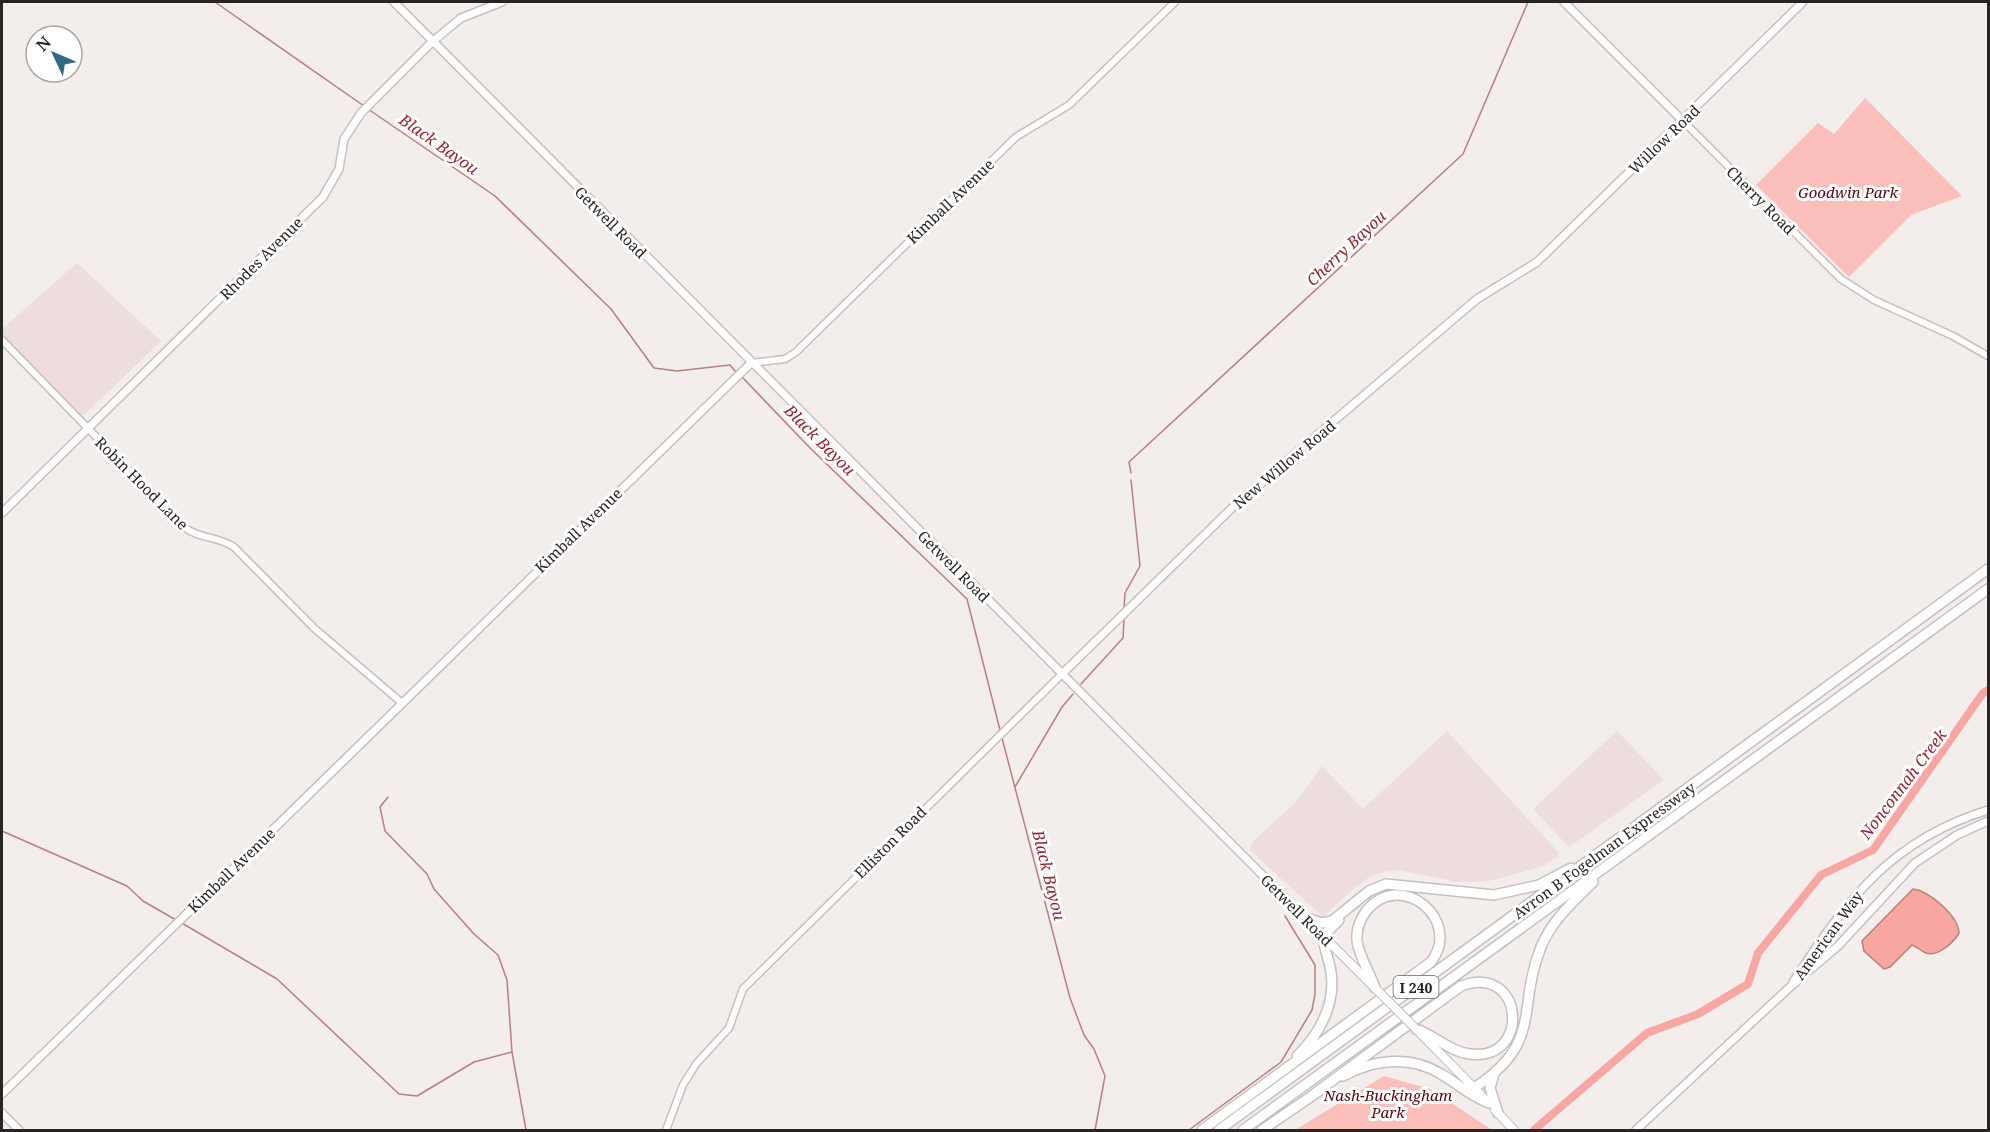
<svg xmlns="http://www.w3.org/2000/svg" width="1990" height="1132" viewBox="0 0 1990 1132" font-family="'Noto Serif',serif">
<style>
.built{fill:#eddedd}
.green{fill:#fabfbb}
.water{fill:#f8a6a2;stroke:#b97f7c;stroke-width:1.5}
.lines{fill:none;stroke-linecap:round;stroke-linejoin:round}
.stream{stroke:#b97f7c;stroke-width:1.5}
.river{stroke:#f8a6a2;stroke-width:8}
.tertiary-casing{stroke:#c6c0bf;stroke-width:9}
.secondary-casing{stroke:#c6c0bf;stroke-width:10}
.primary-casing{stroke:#c6c0bf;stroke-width:10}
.motorway-casing{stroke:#c6c0bf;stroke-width:12}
.tertiary{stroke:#fff;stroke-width:6}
.secondary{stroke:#fff;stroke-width:7}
.primary{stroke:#fff;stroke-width:8}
.motorway{stroke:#fff;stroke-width:9}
.primary-bridge-casing{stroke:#c6c0bf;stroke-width:10;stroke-linecap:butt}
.primary-bridge{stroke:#fff;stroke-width:8}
.labels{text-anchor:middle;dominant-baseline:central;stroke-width:6;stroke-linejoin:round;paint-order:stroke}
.shield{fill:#fff;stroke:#686666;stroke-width:1.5}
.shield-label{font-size:14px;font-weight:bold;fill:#272424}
.street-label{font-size:15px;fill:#272424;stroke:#fff}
.park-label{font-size:15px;font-style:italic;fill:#5c000d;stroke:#fff}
.water-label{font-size:16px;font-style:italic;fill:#98242a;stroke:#fff}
</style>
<rect width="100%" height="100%" fill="#f3edec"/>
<path class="built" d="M77,263l84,78 -76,73 -6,1 -77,-79v-7z
M1447,731l113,123 -16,12 -55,15 -33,1 -57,-12 -15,2 -13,4 -14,10 -34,31 -73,-67 2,-8 43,-39 27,-37 41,43z
M1617,731l47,49 -95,67 -36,-38z"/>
<path class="green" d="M1865,98l97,98 -51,19 -62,62 -93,-92 62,-62 16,11z
M1384,1076l46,13 62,41h-197z"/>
<path class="water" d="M1913,889c16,2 45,26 46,44 -6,10 -21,24 -33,20 -5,-2 -9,-6 -14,-8l-22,22 -6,2 -20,-18 -2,-10z"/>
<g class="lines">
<path class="stream" d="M215,2l149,104
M368,109l127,87 116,113 43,59 23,3 53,-6 6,7
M742,377l69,72 156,150 33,131
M1131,473l-2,-11 334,-308 65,-152
M1124,608l1,-15 15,-27 -9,-86
M1081,684l42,-46 1,-19
M1002,738l68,260 14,37 10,14 11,27 -10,54
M1015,787l47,-80 11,-13
M388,797l-8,10 5,24 42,43 7,15 40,45 24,21 9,25 5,72
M2,831l125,55 16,15 33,19
M180,922l97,57 122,115 18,2 57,-34 38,-10 14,78
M1189,1130l92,-68 31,-52 3,-16v-29l-30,-49"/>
<path class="river" d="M1534,1130l113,-97 51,-19 50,-30 10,-31 63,-78 52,-25 110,-157 5,-3"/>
<defs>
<path id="tertiary" d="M1683,121l158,158 33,21 79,36 35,20
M2,340l182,187c15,12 34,9 50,20l80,81 88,75
M751,363l34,-4 11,-7 220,-215 53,-32 106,-103
M666,1130l17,-45 13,-21 33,-36 14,-39 319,-315"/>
<path id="secondary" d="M394,2l929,934
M1564,2l119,119
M2,513l321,-316 16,-28 5,-30 17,-26 71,-71 29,-24 41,-16
M1062,674l172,-168 243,-207 60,-37 266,-260
M1793,982c54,-82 97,-142 195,-172
M2,1094l749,-731
M2,1113l17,17
M1636,1130l154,-143 48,-41 77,-83 42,-28 31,-14"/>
<path id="primary" d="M1323,936l50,50
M1419,1032l68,69
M1495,1110l19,20"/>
<path id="motorway" d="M1304,917l18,6 10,-2 37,-30 17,-7 108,11 45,-10 32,-17
M1297,1056c22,-21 39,-52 34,-84 -2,-13 -7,-23 -8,-36l16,-16
M1494,1073l-4,15 8,25
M1343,1076c31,-17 68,-21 98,-2 19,11 26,20 48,29
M1474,1088c70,-46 42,-78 67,-141 11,-27 31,-44 52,-65
M1314,1094l147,-108c63,-24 71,76 9,68 -19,-2 -35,-18 -54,-25
M1202,1130l229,-168c32,-42 -30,-93 -64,-52 -7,9 -11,20 -10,31 2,16 13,31 18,47
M1219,1130l769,-561
M1243,1130l745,-541
M1262,1130l57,-39"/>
</defs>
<use href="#tertiary" class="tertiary-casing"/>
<use href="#secondary" class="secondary-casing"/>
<use href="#primary" class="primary-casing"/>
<use href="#motorway" class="motorway-casing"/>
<use href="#tertiary" class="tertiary"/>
<use href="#secondary" class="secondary"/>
<use href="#primary" class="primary"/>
<use href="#motorway" class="motorway"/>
<defs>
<path id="primary-bridge" d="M1378,991l38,38"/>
</defs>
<use href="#primary-bridge" class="primary-bridge-casing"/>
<use href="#primary-bridge" class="primary-bridge"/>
</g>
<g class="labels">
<rect class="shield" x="1393.5" y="976" width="45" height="22" rx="4.5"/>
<g class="shield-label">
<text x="1416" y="987">I 240</text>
</g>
<g class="street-label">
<text transform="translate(1664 139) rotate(-44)">Willow Road</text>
<text transform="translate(1761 200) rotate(45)">Cherry Road</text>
<text transform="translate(950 201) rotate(-44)">Kimball Avenue</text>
<text transform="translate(611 222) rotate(45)">Getwell Road</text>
<text transform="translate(261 258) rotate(-45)">Rhodes Avenue</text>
<text transform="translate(1284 464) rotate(-40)">New Willow Road</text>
<text transform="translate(142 483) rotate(45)">Robin Hood Lane</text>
<text transform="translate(578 530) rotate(-44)">Kimball Avenue</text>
<text transform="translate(954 566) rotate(45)">Getwell Road</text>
<text transform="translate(890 842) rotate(-45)">Elliston Road</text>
<text transform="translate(1604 850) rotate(-36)">Avron B Fogelman Expressway</text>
<text transform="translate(231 870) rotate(-44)">Kimball Avenue</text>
<text transform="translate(1297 910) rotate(45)">Getwell Road</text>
<text transform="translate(1828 935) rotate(-54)">American Way</text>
</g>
<g class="park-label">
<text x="1848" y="192">Goodwin Park</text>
<text x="1388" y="1095">Nash-Buckingham<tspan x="1388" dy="17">Park</tspan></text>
</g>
<g class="water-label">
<text transform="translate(439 144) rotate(35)">Black Bayou</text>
<text transform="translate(1346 248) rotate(-43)">Cherry Bayou</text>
<text transform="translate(820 440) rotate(45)">Black Bayou</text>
<text transform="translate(1903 784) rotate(-53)">Nonconnah Creek</text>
<text transform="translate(1049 875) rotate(76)">Black Bayou</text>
</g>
</g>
<rect width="1990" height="1132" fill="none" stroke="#272424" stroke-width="6"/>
<g transform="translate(54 54) rotate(314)"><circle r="28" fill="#ffffff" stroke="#a9a7a7" stroke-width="1.5"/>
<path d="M0-4.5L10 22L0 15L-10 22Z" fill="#336985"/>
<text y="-9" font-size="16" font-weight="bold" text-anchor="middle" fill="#272424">N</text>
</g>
</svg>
